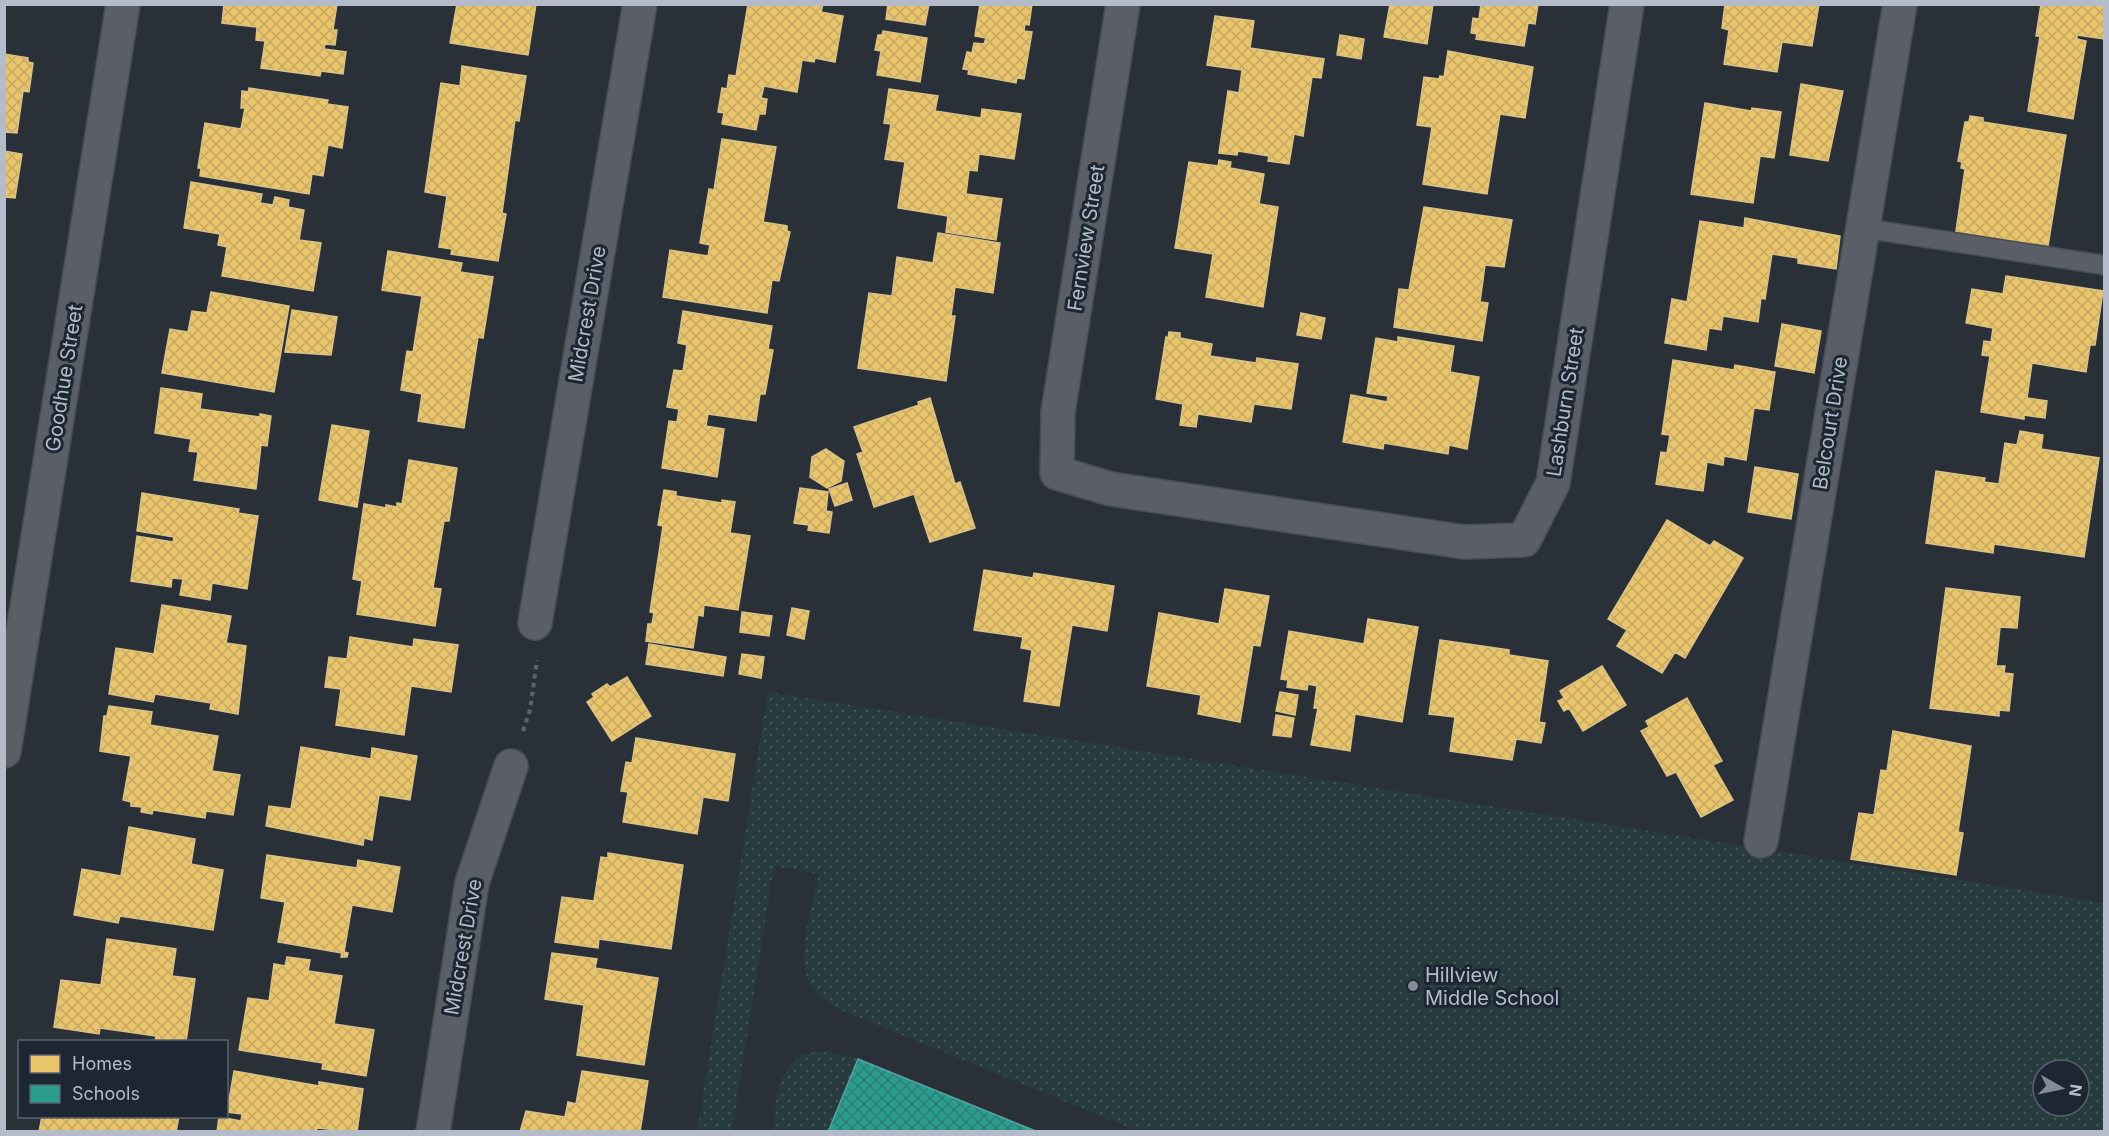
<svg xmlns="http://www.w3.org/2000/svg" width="2109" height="1136" viewBox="0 0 2109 1136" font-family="Inter,sans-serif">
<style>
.grass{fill:url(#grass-dots);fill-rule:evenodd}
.homes{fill:url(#homes-cross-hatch);stroke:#d9c286;stroke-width:1.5}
.schools{fill:url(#schools-cross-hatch);stroke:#53a6a0;stroke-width:1.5}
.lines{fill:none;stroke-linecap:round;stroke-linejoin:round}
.lane-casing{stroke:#484c53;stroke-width:21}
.street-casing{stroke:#484c53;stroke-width:36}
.path{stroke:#5d636a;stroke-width:4;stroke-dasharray:4.5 4.5;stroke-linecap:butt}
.lane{stroke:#5a5e66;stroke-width:18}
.street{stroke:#5a5e66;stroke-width:33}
.poi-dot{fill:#848b96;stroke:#1d2633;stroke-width:2}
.labels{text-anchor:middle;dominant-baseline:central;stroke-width:6;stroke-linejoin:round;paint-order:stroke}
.street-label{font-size:20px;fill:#b4bcc9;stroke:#1d2633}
.poi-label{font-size:20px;fill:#b4bcc9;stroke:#1d2633;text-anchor:start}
</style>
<defs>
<pattern id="grass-dots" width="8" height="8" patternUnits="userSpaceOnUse" patternTransform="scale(1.5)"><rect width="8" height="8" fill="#273a3e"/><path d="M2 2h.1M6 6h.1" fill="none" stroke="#445559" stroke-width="1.8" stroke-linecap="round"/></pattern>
<pattern id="homes-cross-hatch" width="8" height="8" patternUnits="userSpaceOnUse" patternTransform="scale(1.5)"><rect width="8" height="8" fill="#e9c46a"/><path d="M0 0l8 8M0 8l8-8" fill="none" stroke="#c5a861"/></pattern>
<pattern id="schools-cross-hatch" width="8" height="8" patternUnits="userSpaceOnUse" patternTransform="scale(1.5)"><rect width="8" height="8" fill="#2a9d8f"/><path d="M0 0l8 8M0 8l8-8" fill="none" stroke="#2e7f76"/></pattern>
</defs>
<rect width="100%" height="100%" fill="#2a3038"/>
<path class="grass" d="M768,692l1336,211v228l-964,1 -299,-122c-9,-5 -19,-10 -26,-19 -23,-24 -2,-87 4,-117l-45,-8 -42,265 -35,1zM2043,1070h36v36h-36z
M830,1052l28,7 -30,72h-56c4,-26 4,-61 30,-76 6,-4 20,-2 28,-3z"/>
<path class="homes" d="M224,4h113l-4,26h4l-2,15 -10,-1 -1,5 22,3 -3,22 -22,-3 -1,5 -59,-8 4,-27 -9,-1 1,-13 -35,-4z
M457,4h79l-8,51 -78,-12z
M748,4h75l-2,8 22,4 -8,46 -20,-4 -1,4 -12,-2 -5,32 -33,-6 -3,12 6,1 -2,15h-6l-3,16 -34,-6 2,-11 -6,-1 4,-24 5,1 2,-14 7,1z
M888,4h41l-4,21 -39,-6z
M980,4h52l-3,21 -4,-1 -1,7 8,1 -8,47 -7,-1 -1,5 -48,-9 1,-4 -6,-1 4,-17 5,1 2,-10 10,1 2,-6 -11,-2z
M1390,4h43l-6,40 -43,-7z
M1481,4h57l-3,20 -7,-1 -4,23 -48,-7 1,-5 -6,-1 2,-15 6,1z
M1725,4h94l-7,42 -30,-4 -5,30 -53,-8 5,-34 -7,-2z
M2041,4h63v35l-27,-4v4l9,2 -13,78 -45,-8 12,-75h-4z
M1215,16l39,5 -4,27 74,11 -3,19 -9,-1 -9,59 -9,-2 -5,30 -21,-3 1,-5 -31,-5 -1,4 -18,-2 9,-62 11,2 3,-23 -35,-5z
M883,31l44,7 -7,44 -43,-7 4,-24 -6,-1 3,-15h4z
M1340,35l24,4 -3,20 -24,-4z
M1448,51l85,16 -8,51 -25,-4 -13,80 -64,-10 9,-57 -15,-2 7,-48 15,2 1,-3 4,1z
M4,54l24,4v4l5,1 -4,29 -6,-1 -6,42 -13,-1z
M462,66l64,10 -7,45 -4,-1 -13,93 4,1 -8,47 -47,-7 1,-5 -13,-2 8,-51 -22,-4 16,-109 19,3z
M1801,84l42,7 -15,70 -38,-6z
M249,88l79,12 -1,4 21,3 -6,41 -14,-3 -5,31 -11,-2 -3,20 -109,-18 1,-8h-3l7,-45 36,6 4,-21h-4l1,-17 6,1z
M889,89l49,7 -3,15 46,7 1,-9 39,5 -7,45 -35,-5 -2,17 -8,-1 -3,24 36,5 -6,41 -50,-8 2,-16 -50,-8 7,-46 -20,-3 6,-35 -7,-1z
M1705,103l46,8 1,-3 29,4 -7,46 -14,-2 -7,47 -62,-9z
M1970,116l13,2v4l83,13 -19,117 -92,-14 10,-69 -4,-1 1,-6 -4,-1 7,-39h4z
M722,139l54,8 -13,75 24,4v5l3,1 -11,49 -7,-1 -5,33 -104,-16 7,-47 38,6 2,-11 -10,-2 9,-54 5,1z
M4,151l18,3 -7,44 -11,-1z
M1219,160l12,2 -1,6 34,6 -5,30 19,3 -15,100 -57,-10 7,-43 -38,-6 14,-86 29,4z
M191,182l71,12 -2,9 13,2 2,-8 14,3 -1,7 16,3 -5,30 22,3 -8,48 -91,-15 5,-29 -9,-2 2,-11 -36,-6z
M1424,207l88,13 -8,47 -19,-2 -5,37 8,1 -6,38 -88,-14 5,-38 10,1z
M1745,218l95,18 -4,33 -38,-6v-5l-26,-4 -7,45 -4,-1 -3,24 -35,-6 -2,14 -12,-2 -3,22 -41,-7 7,-44 15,3 13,-81 44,7z
M938,233l62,10 -7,50 -38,-6 -4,29h4l-9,65 -88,-13 11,-75 23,3 5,-39 36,6z
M388,251l74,12 -2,9 33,5 -10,61 -5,-1 -14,91 -46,-7 4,-27 -21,-4 6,-39 6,1 9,-56 -40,-6z
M2006,276l97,15 -8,54h-5l-4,27 -54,-9 -5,35 20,3 -2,17 -21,-3v4l-43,-7 9,-56 -8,-1 2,-14 7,1 2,-14 -27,-5 6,-34 31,5z
M211,292l78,14 -15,86 -112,-19 8,-44 18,3 4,-21 15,2z
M292,310l45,7 -6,38 -46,-3z
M683,311l89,15 -4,23 5,1 -8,44h-5l-4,27 -48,-7 -2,12 18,3 -7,48 -55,-9 7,-47 8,1 2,-13 -12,-2 7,-37 9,1 4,-26 -9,-2z
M1301,313l24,5 -4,21 -24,-4z
M1782,324l39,7 -7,42 -39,-7z
M1169,332l11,1v5l32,6 -2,12 46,7 1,-5 41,6 -7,45 -37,-5 -3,18 -53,-8 -2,13 -16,-2 3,-21 -27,-5 10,-62 2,1z
M1398,337l56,9 -4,26 29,5 -12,72 -18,-4 -1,9 -64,-11 -1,6 -40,-7 8,-47 36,7 1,-6 -21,-3 9,-55 22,4z
M1673,360l61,10 1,-5 40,7 -6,38 -15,-2 -8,52 -22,-4 -1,9 -16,-3 -4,29 -47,-7 5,-32 6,1 3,-18 -8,-1z
M161,388l41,6 -2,15 60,8v-3l11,2 -4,30 -6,-1 -5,44 -62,-9 4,-28 -9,-1 2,-12 -36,-6z
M930,398l25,86 5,-2 15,46 -45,14 -16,-48 -40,13 -17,-53 6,-2 -9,-25 65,-22 -1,-3z
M332,425l37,6 -12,76 -38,-7z
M2020,431l23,4 -2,14 58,9 -15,99 -90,-13 -1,9 -67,-10 10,-72 49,7 -1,4 15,2 6,-41 12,2z
M826,449l18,12 -3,20 -14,7 -17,-11 2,-20z
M409,460l48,8 -8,53h-5l-11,67 8,1 -6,37 -78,-12 5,-33 -9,-2 11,-75 22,4v-3l11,2v-4l5,1z
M1755,467l43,7 -7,45 -43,-7z
M847,483l5,17 -17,6 -6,-17z
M800,488l28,4 -2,19 6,1 -3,21 -21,-3 1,-5 -15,-2z
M664,490l12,2v4l46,7v-3l13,2 -5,31 20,3 -12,74 -34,-5 -1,11 -5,-1 -5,33 -47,-7 2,-17h4l2,-11 -4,-1 13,-86 -5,-1z
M142,493l97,16 -1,4 20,3 -11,73 -35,-6 -2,17 -30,-5 3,-16 -11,-1 -1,9 -40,-6 6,-45 36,6 1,-5 -37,-6z
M1667,520l43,26 4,-5 29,17 -58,100 -10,-6 -13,21 -45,-27 10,-16 -19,-11z
M984,570l49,8 1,-5 80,13 -7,45 -35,-6 -13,81 -35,-5 8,-51 -11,-2 2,-11 -49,-7z
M1946,588l74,9 -3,31 -17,-1 -4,39h9l-1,7 9,1 -4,37 -10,-1v6l-69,-8z
M1225,589l44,7 -9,50 -7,-1 -13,77 -42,-8 3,-19 -54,-9 12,-73 60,11z
M162,605l69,11 -5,27 20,3 -8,68 -28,-5 1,-6 -56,-9 -2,8 -44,-8 7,-46 38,6z
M792,608l17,3 -5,28 -17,-4z
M742,612l30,4 -3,20 -29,-4z
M1368,619l50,8 -16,95 -47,-8 -5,37 -39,-6 7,-37h-4l3,-22 -9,-2 -1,6 -20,-3 1,-7 -7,-1 8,-48 75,13z
M350,637l63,10 1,-8 44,6 -7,47 -40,-6 -7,49 -68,-10 5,-36 -16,-2 4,-30 18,2z
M1440,640l69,10v5l39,6 -9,61 6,1 -4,20 -25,-4 -4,21 -62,-9 5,-34 -26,-3z
M649,644l77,13 -3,19 -77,-12z
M742,654l22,3 -3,21 -22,-4z
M1602,666l24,39 -43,26 -14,-23 -5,3 -6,-10 6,-3 -4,-7z
M627,677l24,39 -39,25 -25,-39 7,-5 -2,-3 15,-10 3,3z
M1280,692l18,3 -3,20 -19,-4z
M1687,698l35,63 -9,4 20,35 -32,17 -25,-45 -9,4 -26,-45 8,-4 -3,-6z
M109,706l43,6 -2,13 68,11 -6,35 28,4 -7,40 -27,-4 -1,7 -52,-8 -1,4 -11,-2 1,-5 -11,-1v-4l-8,-2 8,-44 -31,-5 4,-35h3z
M1276,715l18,3 -3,19 -18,-2z
M1893,731l78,15 -13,86 5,1 -7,42 -105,-16 8,-46 15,2 7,-45 6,1z
M636,738l99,16 -7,47 -25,-4 -6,37 -74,-12 5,-30 -7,-1 5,-29 6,1z
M301,747l70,12 1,-11 45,8 -7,44 -31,-5 -7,45 -8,-2 -1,7 -97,-19 3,-20 22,3z
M129,827l66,12 -4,25 32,6 -10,60 -93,-14 -2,7 -44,-8 8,-46 39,7z
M608,853l75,12 -12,84 -72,-10 -1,9 -43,-6 7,-45 32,4 7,-44 7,1z
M267,855l90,13 1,-8 42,7 -8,45 -40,-7 -8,47 4,1 -1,4h-6l1,-4 -64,-11 7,-40 -24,-4z
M107,939l69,10 -4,27 23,3 -9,63h-31l1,-6 -56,-8 -1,6 -45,-7 7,-47 40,5z
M552,953l45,6 -2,9 63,10 -14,87 -67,-10 7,-50 -39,-6z
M287,957l23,3 -2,11 34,5 -8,48 40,6 -8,46 -44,-7 1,-6 -84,-13 9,-52 21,3 5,-37 11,2z
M234,1071l85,15v-4l44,7 -6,43 -40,-4 -1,4h-99l2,-15 22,4 1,-7 -15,-2z
M582,1071l66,10 -8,51h-120l6,-21 39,6 3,-15 8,2z
M42,1116h137l-3,16h-137z"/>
<path class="schools" d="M858,1059l180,73h-210z"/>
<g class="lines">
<defs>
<path id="lane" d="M1862,228l242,37"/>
<path id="street" d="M1123,4l-65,408 -1,61 54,16 353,53 60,-2 29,-57 74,-479
M535,623l105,-619
M4,751l119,-747
M1761,841l139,-837
M433,1132l39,-249 39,-117"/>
</defs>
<use href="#lane" class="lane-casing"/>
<use href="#street" class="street-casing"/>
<path class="path" d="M523,731l7,-21 7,-50"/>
<use href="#lane" class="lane"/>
<use href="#street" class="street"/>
</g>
<circle class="poi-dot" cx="1413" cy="986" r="6"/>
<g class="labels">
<g class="street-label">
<text transform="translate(1086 238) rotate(-81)">Fernview Street</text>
<text transform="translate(587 314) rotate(-80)">Midcrest Drive</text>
<text transform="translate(64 378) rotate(-81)">Goodhue Street</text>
<text transform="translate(1565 402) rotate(-81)">Lashburn Street</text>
<text transform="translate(1830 423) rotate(-81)">Belcourt Drive</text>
<text transform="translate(463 947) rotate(-80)">Midcrest Drive</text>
</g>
<g class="poi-label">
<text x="1425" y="975">Hillview<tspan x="1425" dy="23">Middle School</tspan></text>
</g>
</g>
<rect width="2109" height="1136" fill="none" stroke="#b4bcc9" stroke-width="12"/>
<rect x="18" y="1040" width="210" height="78" fill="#1d2633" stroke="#59626f" stroke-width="1.5"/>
<rect x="30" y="1055" width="30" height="18" fill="#e9c46a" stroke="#59626f" stroke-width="1.5"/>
<text x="72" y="1070" font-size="18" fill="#b4bcc9">Homes</text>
<rect x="30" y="1085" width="30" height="18" fill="#2a9d8f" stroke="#59626f" stroke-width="1.5"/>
<text x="72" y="1100" font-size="18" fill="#b4bcc9">Schools</text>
<g transform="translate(2061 1088) rotate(99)"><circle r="28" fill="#1d2633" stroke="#59626f" stroke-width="1.5"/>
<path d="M0-4.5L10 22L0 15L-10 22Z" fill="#848b96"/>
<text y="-9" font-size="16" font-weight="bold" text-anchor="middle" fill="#b4bcc9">N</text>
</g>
</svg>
